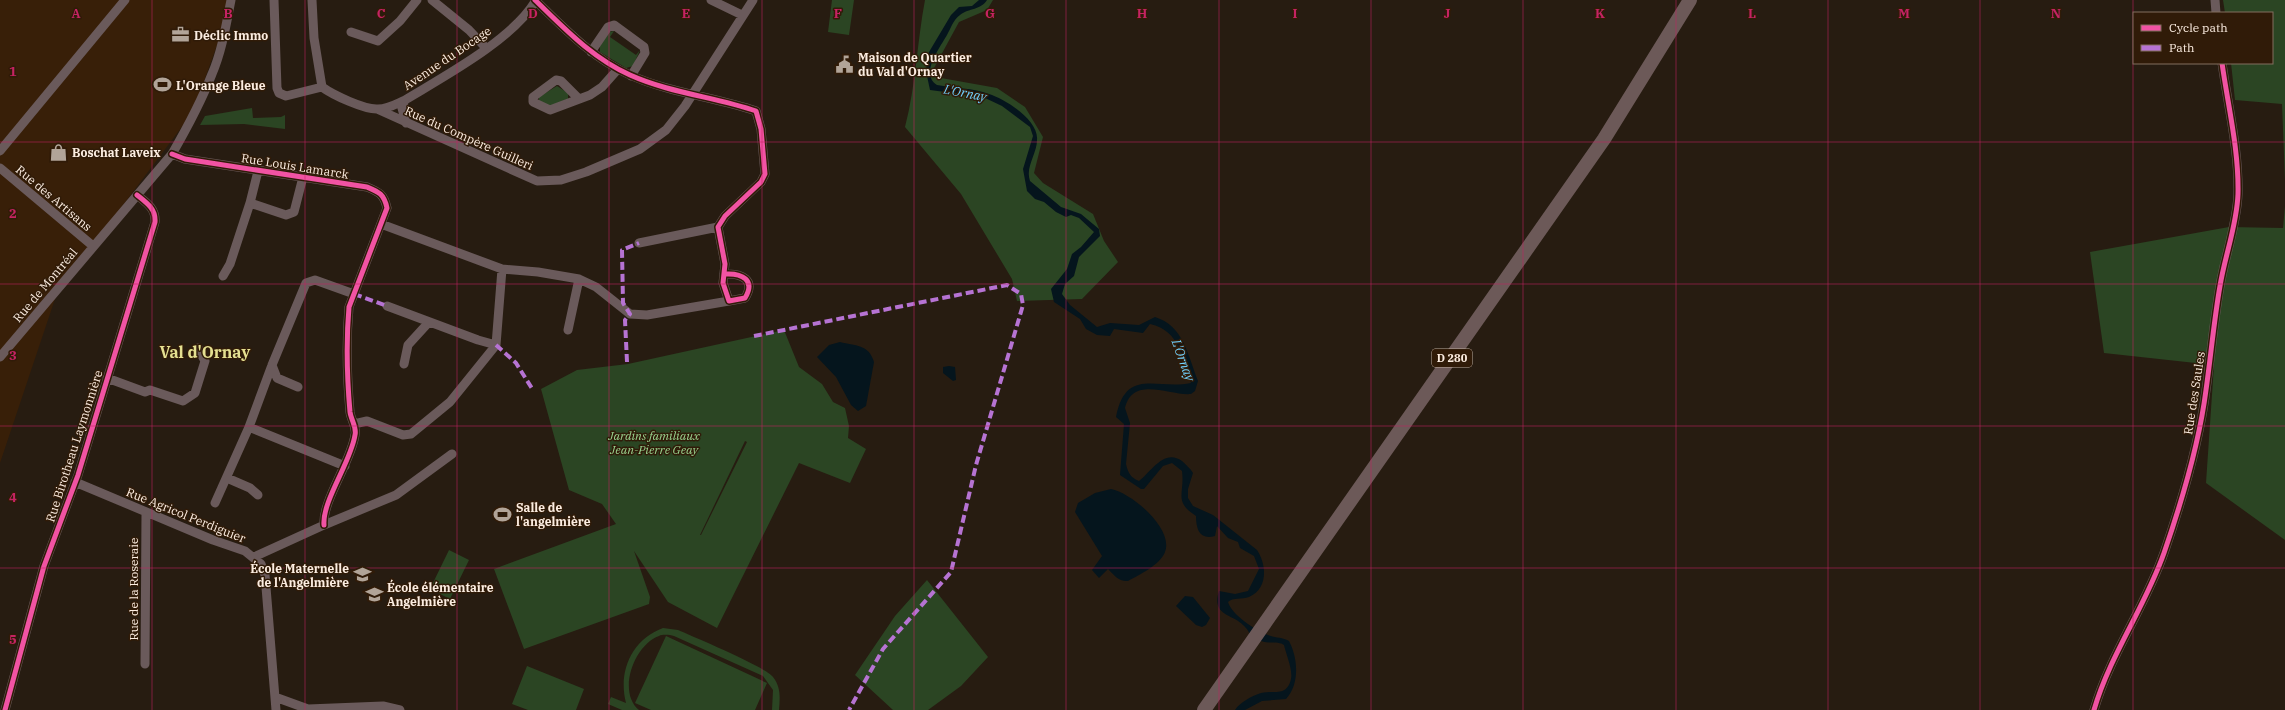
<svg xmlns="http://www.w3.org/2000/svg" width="2285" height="710" viewBox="0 0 2285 710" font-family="'IBM Plex Serif',serif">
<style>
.built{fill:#381f08}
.green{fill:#2b4523;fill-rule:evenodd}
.water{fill:#05151d}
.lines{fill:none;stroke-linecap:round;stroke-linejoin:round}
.street{stroke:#6a5a5b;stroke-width:9}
.primary{stroke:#6c5958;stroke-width:14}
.quiet{stroke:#b673d3;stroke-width:4;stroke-dasharray:8 4;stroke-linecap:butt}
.cycleway-casing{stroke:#301b08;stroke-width:8}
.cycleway{stroke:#f153a3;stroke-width:5}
.grid{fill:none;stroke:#c52362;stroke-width:1;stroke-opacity:0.55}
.labels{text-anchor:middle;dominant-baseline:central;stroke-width:3;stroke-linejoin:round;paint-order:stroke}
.shield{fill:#301b08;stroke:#bfaea0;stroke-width:1}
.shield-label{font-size:11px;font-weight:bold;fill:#fcede1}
.poi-label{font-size:12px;font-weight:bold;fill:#fcede1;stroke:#301b08;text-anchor:start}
.street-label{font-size:12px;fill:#fcede1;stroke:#301b08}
.park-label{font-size:12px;font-style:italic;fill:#99d38f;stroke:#301b08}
.water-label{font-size:13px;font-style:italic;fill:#70d0fd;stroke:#301b08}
.district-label{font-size:16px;font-weight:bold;fill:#e5e091;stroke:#301b08}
.grid-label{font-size:13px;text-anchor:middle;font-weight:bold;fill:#c52362;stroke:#301b08;stroke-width:3;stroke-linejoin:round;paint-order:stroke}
</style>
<rect width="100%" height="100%" fill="#271c11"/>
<path class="built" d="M0,0h231v6l-38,106 -136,181 -57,170z"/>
<path class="green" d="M832,0h22l-5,35 -21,-3z
M925,0h68l-6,10 -28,12 -25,46 7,10 56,10 28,19 18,30 -9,36 9,10 50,31 11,27 14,21 -36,37 -65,2 -5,-22 -51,-85 -56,-67c11,-42 12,-85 20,-127z
M2223,0h62v180l-3,-76 -47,-4 -4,-37h41v-50h-47z
M614,31l-4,6 26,18 4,-5 -7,16 -7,2 -26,-16v-6l9,-14z
M557,86l11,7v6l-18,7 -11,-4v-5z
M252,108l1,10 28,-1 4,-2v14l-41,-5 -44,1 5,-9z
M2285,206v334l-79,-57 8,-118 -110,-12 -14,-101 139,-25 54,1z
M784,330l15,37 23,17 11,18 12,6 4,18 -1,12 18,11 -16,34 -51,-20 -82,165 -49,-26 -34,-51 16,46 -1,7 -125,45 -30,-80 122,-45 -14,-20 -33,-14 -28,-101 36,-19 51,-6zM745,441l2,1 -46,93h-1z
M449,550l20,10 -19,39 -20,-10z
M927,580l61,77 -27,29 -33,24h-35l-38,-35 40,-59z
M663,628l15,2c16,7 88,37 95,47 8,10 7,21 6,33h-7l1,-20 -10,-14 -89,-40c-4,-1 -11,-2 -15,0 -25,9 -42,56 -20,74h-17l-14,-6 3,-7 15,6c-8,-31 5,-63 37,-75z
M666,636l101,47 -12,27h-104l-16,-7z
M527,666l57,23 -8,21h-48l-16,-6z"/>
<path class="water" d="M979,0h8c-6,10 -18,8 -27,15 -7,5 -9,13 -13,20 -6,11 -28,39 -10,50 17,3 36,3 52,9 16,5 50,26 48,46 0,14 -12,27 -7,41l31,26 20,7 18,15 1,7 -21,21 -5,19 -9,8 -3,10 8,11 27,22 13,-4 29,2 16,-8c29,9 33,39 43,64l-3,10 -4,3c-21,2 -58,-19 -66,14l5,15 -4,41c2,9 5,14 13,17 12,-9 25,-33 43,-20 4,4 8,7 11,12l-5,16v9l5,8 20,9 44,35c10,15 11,39 -8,47 -7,3 -16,0 -21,5 4,13 27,28 40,33 7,3 14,2 21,6 9,17 11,43 -3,58l-24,2 -17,9h-10c5,-8 17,-14 26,-17 13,-3 26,4 30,-14 2,-9 -5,-25 -7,-34 -5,-4 -16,-1 -23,-4 -14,-6 -10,-9 -18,-16 -10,-11 -32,-9 -24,-34l16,3 13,-3 11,-22 -5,-13 -14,-8 -2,-6 -10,-4 -11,-12 -2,10c-15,4 -19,-6 -19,-20 -23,-15 -11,-22 -14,-45l-10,-8 -9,3 -19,23h-3l-21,-14 4,-51 -8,-7c10,-50 40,-27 75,-34 -10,-25 -10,-52 -41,-59l-7,9 -29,-4 -4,7 -13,-1 -11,-6 -6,-10 -26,-17 -3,-13 16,-20 5,-15 9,-7 13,-15 -15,-14 -8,-3 -5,2 -10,-5 -12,-10 -9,-3 -8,-8 -4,-22 10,-33 -3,-9 -28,-21 -19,-9 -53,-7 -3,-14h-2l4,-24 22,-37 8,-8 13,-1z
M840,342c15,4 29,2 34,20l-8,44 -8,5 -7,-6 -15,-28 -19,-20 12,-12z
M949,366l6,1 1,13 -3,1 -10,-8v-6z
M1111,489c21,4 63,40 54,63 -5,13 -26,23 -37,29 -9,1 -14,-6 -20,-12l-9,9 -7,-8 10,-14 -27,-44 3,-9 17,-10z
M1185,596l8,1 17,21 -4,7 -4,2 -6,-2 -20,-19z"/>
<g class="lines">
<path class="street" d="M274,0l3,88 2,5 7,3 36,-9 -8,-49 -2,-38
M432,0l37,30 17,18
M535,0c29,28 57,58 95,75 40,18 85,22 126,36l5,18 4,45 -4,8 -36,34 -7,11 7,37 -2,19 6,18 16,-3c11,-18 -3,-25 -20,-24
M711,0l31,15
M2215,0l1,13
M351,32l27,9 22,-20 17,-21
M591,52l17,-25 6,-2 30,22 1,6 -14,23
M322,87c11,8 43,23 56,22 10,0 18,-5 27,-9l-3,8 4,15
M579,99l-18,-18 -5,-1 -23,17v5l17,8 40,-15 12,-8 16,-18
M405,100c38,-23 109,-61 131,-100
M377,109l160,72 24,-1 25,-8 54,-23 26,-19 19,-24 68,-106
M0,151l125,-151
M172,154l13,5 182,28c12,5 17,7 20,21l-38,99c-3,34 -2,71 1,105 1,8 7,15 5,23 -4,27 -33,66 -31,90
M0,168l93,78
M258,171l-8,32 36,12 8,-3 9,-35
M381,224l121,45 36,3 41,7 17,8 34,27 17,1 82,-14
M639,243l79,-16
M223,276l7,-12 20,-61
M387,306l91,34 18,5
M568,330l11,-51
M496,345l6,-76
M0,357l172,-203c15,-26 29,-52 40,-80 10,-23 14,-49 19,-74
M404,364l4,-19 21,-23
M272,365l-23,62 96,39
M107,378l38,14 5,-2 33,11 12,-8 10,-32 -7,-13
M298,387l-21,-9 -5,-13 34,-82 9,-3 39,14
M354,424l13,-3 36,14 8,-1 39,-32 46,-57
M227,478l23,10 8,7
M75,482l138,58 32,11 16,13 4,11 11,135
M215,503l34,-76
M254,557l70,-32 72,-30 56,-41
M145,664l1,-151
M275,697l33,12 75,-3 17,4
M5,710l39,-144 34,-91 77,-253c1,-13 -8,-19 -18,-27
M2094,710c16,-55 51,-103 70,-157 18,-52 35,-108 42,-163 5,-35 8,-70 14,-104 5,-31 17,-61 18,-92 1,-44 -10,-88 -16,-131"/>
<path class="primary" d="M1204,710l400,-571 86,-139"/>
<path class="quiet" d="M354,294l33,12
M754,336l253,-51 14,9 2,11 -47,160 -25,107 -68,77 -34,61
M496,345l20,18 17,27
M627,362l-2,-42 5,-6 -7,-11 -1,-53 17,-7"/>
<defs>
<path id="cycleway" d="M535,0c29,28 57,58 95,75 40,18 85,22 126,36l5,18 4,45 -4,8 -36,34 -7,11 7,37 -2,19 6,18 16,-3c11,-18 -3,-25 -20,-24
M172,154l13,5 182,28c12,5 17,7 20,21l-38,99c-3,34 -2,71 1,105 1,8 7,15 5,23 -4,27 -33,66 -31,90
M5,710l39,-144 34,-91 77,-253c1,-13 -8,-19 -18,-27
M2094,710c16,-55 51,-103 70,-157 18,-52 35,-108 42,-163 5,-35 8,-70 14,-104 5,-31 17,-61 18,-92 1,-44 -10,-88 -16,-131"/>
</defs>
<use href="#cycleway" class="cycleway-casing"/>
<use href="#cycleway" class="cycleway"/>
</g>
<path class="grid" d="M152,0v710M305,0v710M457,0v710M609,0v710M762,0v710M914,0v710M1066,0v710M1219,0v710M1371,0v710M1523,0v710M1676,0v710M1828,0v710M1980,0v710M2133,0v710M0,142h2285M0,284h2285M0,426h2285M0,568h2285"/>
<defs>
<symbol id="office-bare" viewBox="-9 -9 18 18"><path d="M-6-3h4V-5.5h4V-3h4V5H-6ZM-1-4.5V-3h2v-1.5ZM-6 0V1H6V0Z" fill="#b1a498" stroke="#301b08" stroke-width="2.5" paint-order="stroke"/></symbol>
<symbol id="civic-bare" viewBox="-9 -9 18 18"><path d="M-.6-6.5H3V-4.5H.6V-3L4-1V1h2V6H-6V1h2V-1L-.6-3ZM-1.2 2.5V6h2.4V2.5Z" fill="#b1a498" stroke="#301b08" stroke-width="2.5" paint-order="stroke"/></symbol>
<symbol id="stadium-bare" viewBox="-9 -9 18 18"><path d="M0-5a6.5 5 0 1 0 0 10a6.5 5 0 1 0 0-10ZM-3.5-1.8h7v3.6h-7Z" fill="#b1a498" stroke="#301b08" stroke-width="2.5" paint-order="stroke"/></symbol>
<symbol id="shop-bare" viewBox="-9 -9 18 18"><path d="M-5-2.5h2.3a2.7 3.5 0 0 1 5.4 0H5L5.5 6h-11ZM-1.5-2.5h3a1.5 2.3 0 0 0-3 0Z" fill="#b1a498" stroke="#301b08" stroke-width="2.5" paint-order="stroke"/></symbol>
<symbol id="school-bare" viewBox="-9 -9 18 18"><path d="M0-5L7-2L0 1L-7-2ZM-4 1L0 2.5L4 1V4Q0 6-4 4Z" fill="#b1a498" stroke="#301b08" stroke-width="2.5" paint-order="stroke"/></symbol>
</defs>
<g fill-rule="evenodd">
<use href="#office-bare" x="168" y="22" width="25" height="25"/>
<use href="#civic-bare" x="832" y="52" width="25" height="25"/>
<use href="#stadium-bare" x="150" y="72" width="25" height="25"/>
<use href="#shop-bare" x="46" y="140" width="25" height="25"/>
<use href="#stadium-bare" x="490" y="502" width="25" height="25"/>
<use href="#school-bare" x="350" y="562" width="25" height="25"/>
<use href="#school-bare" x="362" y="582" width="25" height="25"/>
</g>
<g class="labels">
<rect class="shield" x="1432" y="349" width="40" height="18" rx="3"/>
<g class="shield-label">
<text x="1452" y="358">D 280</text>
</g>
<g class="poi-label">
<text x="194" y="35">Déclic Immo</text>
<text x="858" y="57">Maison de Quartier<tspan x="858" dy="14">du Val d'Ornay</tspan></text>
<text x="176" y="85">L'Orange Bleue</text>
<text x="72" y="152">Boschat Laveix</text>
<text x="516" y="507">Salle de<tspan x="516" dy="14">l'angelmière</tspan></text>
<text x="349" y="568" text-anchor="end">École Maternelle<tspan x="349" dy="14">de l'Angelmière</tspan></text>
<text x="387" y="587">École élémentaire<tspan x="387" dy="14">Angelmière</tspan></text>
</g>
<g class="street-label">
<text transform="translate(447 58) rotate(-34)">Avenue du Bocage</text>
<text transform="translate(469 138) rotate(24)">Rue du Compère Guilleri</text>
<text transform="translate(295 166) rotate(9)">Rue Louis Lamarck</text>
<text transform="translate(54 198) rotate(40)">Rue des Artisans</text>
<text transform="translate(45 285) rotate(-50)">Rue de Montréal</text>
<text transform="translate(2194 393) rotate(-81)">Rue des Saules</text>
<text transform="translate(74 446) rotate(-72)">Rue Birotheau Laymonnière</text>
<text transform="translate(186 515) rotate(22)">Rue Agricol Perdiguier</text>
<text transform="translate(133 589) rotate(-90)">Rue de la Roseraie</text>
</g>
<g class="park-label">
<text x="654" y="435">Jardins familiaux<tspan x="654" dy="14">Jean-Pierre Geay</tspan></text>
</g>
<g class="water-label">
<text transform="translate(965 93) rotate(11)">L'Ornay</text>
<text transform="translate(1183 360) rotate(70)">L'Ornay</text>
</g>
<g class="district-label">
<text x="205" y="352">Val d'Ornay</text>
</g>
</g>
<g class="grid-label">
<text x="76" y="18">A</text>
<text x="228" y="18">B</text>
<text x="381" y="18">C</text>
<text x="533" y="18">D</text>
<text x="686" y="18">E</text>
<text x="838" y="18">F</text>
<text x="990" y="18">G</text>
<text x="1142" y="18">H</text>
<text x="1295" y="18">I</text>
<text x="1447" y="18">J</text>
<text x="1600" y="18">K</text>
<text x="1752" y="18">L</text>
<text x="1904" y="18">M</text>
<text x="2056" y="18">N</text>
<text x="13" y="76">1</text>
<text x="13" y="218">2</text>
<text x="13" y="360">3</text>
<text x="13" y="502">4</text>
<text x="13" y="644">5</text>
</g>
<rect x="2133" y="12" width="140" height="52" fill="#301b08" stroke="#826f5f"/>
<rect x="2141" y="25" width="20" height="6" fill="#f153a3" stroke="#826f5f"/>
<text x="2169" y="32" font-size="12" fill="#fcede1">Cycle path</text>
<rect x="2141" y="45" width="20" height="6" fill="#b673d3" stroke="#826f5f"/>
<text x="2169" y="52" font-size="12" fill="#fcede1">Path</text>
</svg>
